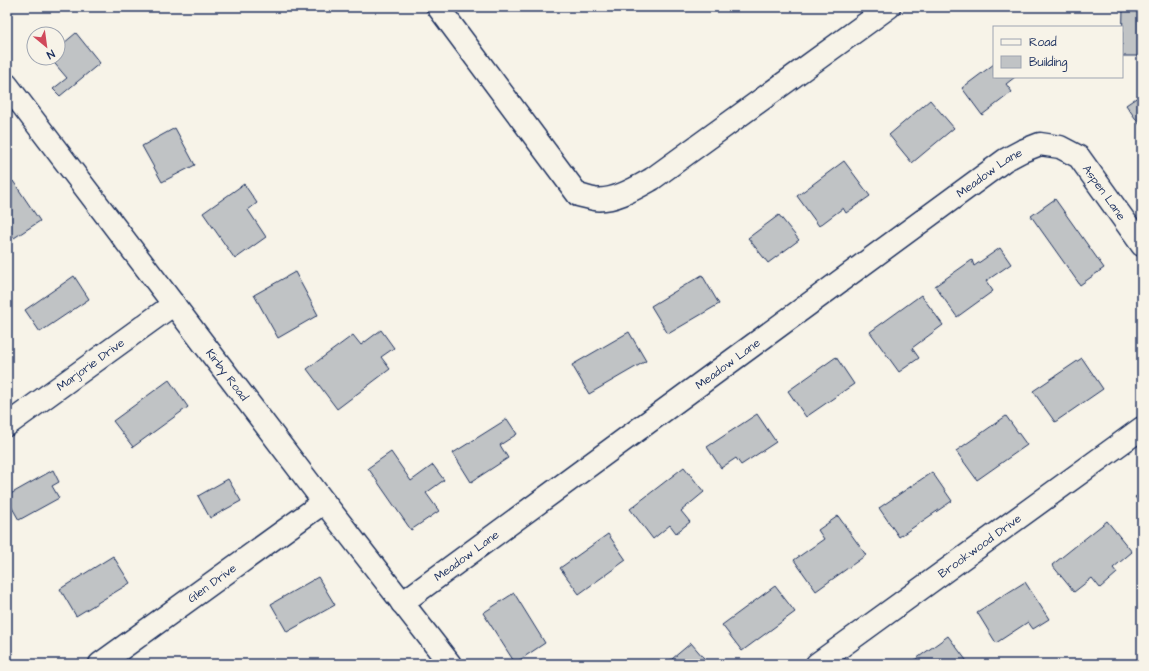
<svg xmlns="http://www.w3.org/2000/svg" width="1149" height="671" viewBox="0 0 1149 671" font-family="'Architects Daughter',sans-serif">
<style>
.building{fill:#c0c3c5;stroke:#1b2f5e}
.lines{fill:none;stroke-linecap:round;stroke-linejoin:round}
.minor-casing{stroke:#1b2f5e;stroke-width:25}
.minor{stroke:#f7f3e8;stroke-width:22}
.labels{text-anchor:middle;dominant-baseline:central;stroke-width:3;stroke-linejoin:round;paint-order:stroke}
.street-label{font-size:12px;fill:#1b2f5e;stroke:#f7f3e8}
</style>
<rect width="100%" height="100%" fill="#f7f3e8"/>
<filter id="ink" filterUnits="userSpaceOnUse"><feTurbulence type="fractalNoise" baseFrequency=".025" numOctaves="2"/><feDisplacementMap in="SourceGraphic" scale="8" xChannelSelector="R" yChannelSelector="G"/><feConvolveMatrix kernelMatrix="1 2 1 2 8 2 1 2 1" color-interpolation-filters="sRGB"/></filter>
<g filter="url(#ink)">
<path class="building" d="M1123,7h19v49h-20z
M76,33l24,30 -40,33 -7,-7 14,-11 -17,-20h8v-10z
M994,64v13h21l-9,7 6,8 -30,23 -20,-27z
M1142,94v34l-16,-23z
M930,100l24,28 -42,35 -23,-28z
M175,128l20,37 -33,17 -20,-36z
M844,161l26,35 -24,17 -3,-5 -24,18 -22,-30z
M13,181l27,40 -26,17 -7,-10v-44z
M244,184l13,19 -9,7 18,27 -31,22 -32,-46z
M1055,199l49,69 -24,17 -49,-69z
M779,215l20,25 -31,23 -20,-25z
M1000,248l11,16 -25,17 7,10 -36,26 -22,-31 37,-26 2,6z
M295,272l23,43 -40,23 -24,-43z
M702,275l17,29 -51,30 -17,-28z
M74,276l15,23 -49,33 -15,-22z
M921,295l22,30 -31,23 7,10 -20,14 -29,-40z
M381,330l13,18 -13,9 9,12 -53,40 -30,-40 46,-34 8,10z
M629,332l17,29 -57,33 -17,-29z
M836,357l18,27 -48,33 -18,-26z
M1082,358l21,31 -48,33 -22,-31z
M169,380l19,27 -55,40 -20,-26z
M757,414l19,28 -35,23 -5,-7 -15,10 -14,-21z
M1006,416l21,29 -50,35 -21,-29z
M507,419l10,15 -17,11 8,13 -37,24 -18,-29z
M391,452l20,29 22,-16 11,15 -18,13 13,18 -28,19 -43,-62z
M684,467l20,25 -23,19 9,11 -14,11 -6,-8 -17,14 -23,-30z
M53,470l6,12 -7,4 7,12 -40,22 -12,-21v-3z
M932,472l20,29 -53,36 -20,-29z
M228,479l13,22 -31,17 -12,-22z
M1142,492v14l-7,-9z
M838,516l28,39 -50,36 -22,-31 30,-21 -6,-9z
M1107,521l25,31 -19,16 4,5 -17,15 -8,-10 -18,14 -22,-27z
M608,534l18,26 -47,34 -19,-26z
M113,556l17,27 -54,33 -16,-27z
M318,577l17,28 -48,27 -16,-28z
M1025,582l24,37 -16,10 -5,-7 -32,21 -19,-31z
M775,586l20,26 -53,39 -20,-26z
M514,593l31,50 -30,20 -32,-50z
M948,636l21,28h-60z
M691,643l18,21h-43z
M387,659l3,5h-10z"/>
<g class="lines">
<defs>
<g id="minor">
<path d="M438,7l140,188c5,1 11,3 16,4 19,3 42,-11 58,-20l237,-172"/>
<path id="s1" d="M7,85l317,417 126,162"/>
<path id="s2" d="M7,425l167,-121"/>
<path id="s3" d="M402,603l603,-443 17,-9 18,-7 20,3 19,10 63,88"/>
<path id="s4" d="M100,664l224,-162"/>
<path id="s5" d="M817,664l325,-236"/>
</g>
</defs>
<use href="#minor" class="minor-casing"/>
<use href="#minor" class="minor"/>
</g>
</g>
<g class="labels">
<g class="street-label">
<text stroke="none"><textPath href="#s3" startOffset="728">Meadow Lane</textPath></text>
<text stroke="none"><textPath href="#s3" startOffset="872">Aspen Lane</textPath></text>
<text stroke="none"><textPath href="#s2" startOffset="103">Marjorie Drive</textPath></text>
<text stroke="none"><textPath href="#s3" startOffset="404">Meadow Lane</textPath></text>
<text stroke="none"><textPath href="#s1" startOffset="364">Kirby Road</textPath></text>
<text stroke="none"><textPath href="#s5" startOffset="201">Brookwood Drive</textPath></text>
<text stroke="none"><textPath href="#s3" startOffset="80">Meadow Lane</textPath></text>
<text stroke="none"><textPath href="#s4" startOffset="138">Glen Drive</textPath></text>
</g>
</g>
<rect width="1149" height="671" fill="none" stroke="#f7f3e8" stroke-width="24"/>
<rect x="12" y="12" width="1125" height="647" fill="none" stroke="#1b2f5e" stroke-width="1.5" filter="url(#ink)"/>
<rect x="993" y="26" width="130" height="52" fill="#f7f3e8" stroke="#9fa5b1"/>
<rect x="1001" y="39" width="20" height="6" fill="#f7f3e8" stroke="#9fa5b1"/>
<text x="1029" y="46" font-size="12" fill="#1b2f5e">Road</text>
<rect x="1001" y="56" width="20" height="12" fill="#c0c3c5" stroke="#9fa5b1"/>
<text x="1029" y="66" font-size="12" fill="#1b2f5e">Building</text>
<g transform="translate(46 46) rotate(151)"><circle r="19" fill="#f7f3e8" stroke="#9fa5b1"/>
<path d="M0-3L7 15L0 10L-7 15Z" fill="#d1495b"/>
<text y="-6" font-size="11" font-weight="bold" text-anchor="middle" fill="#1b2f5e">N</text>
</g>
</svg>
